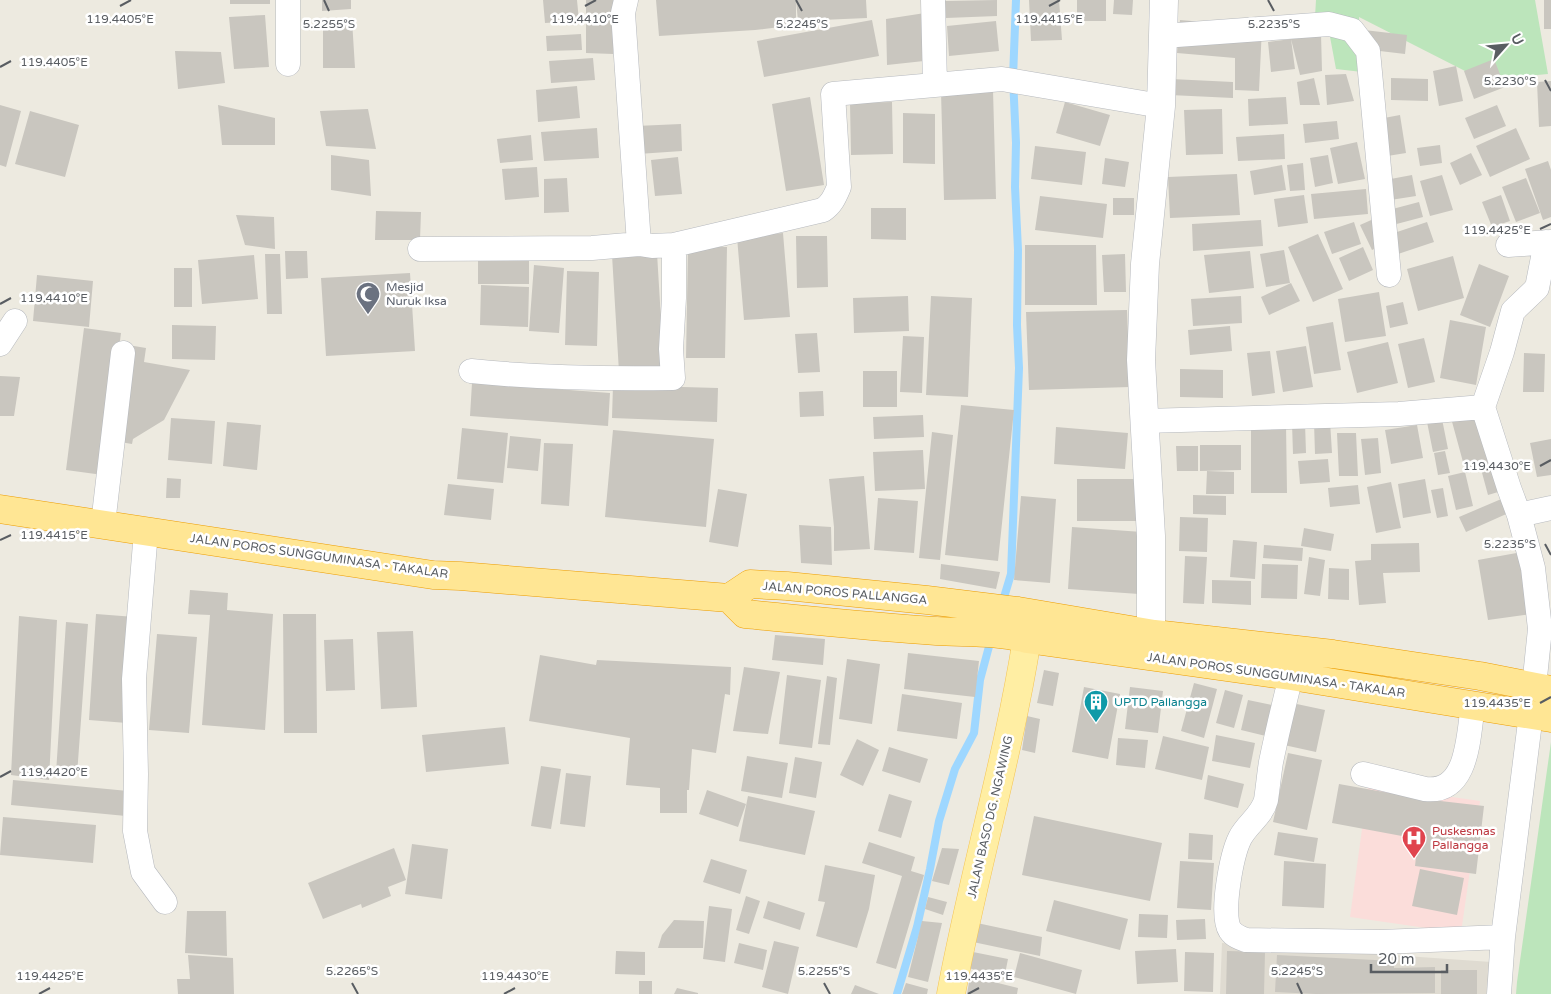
<svg xmlns="http://www.w3.org/2000/svg" width="1551" height="994" viewBox="0 0 1551 994" font-family="'Varela Round',sans-serif">
<style>
.education{fill:#dfdbd1}
.medical{fill:#fbddda}
.green{fill:#bce5bb}
.lines{fill:none;stroke-linecap:round;stroke-linejoin:round}
.stream{stroke:#9ed7ff;stroke-width:8}
.building{fill:#c9c6bf}
.minor-casing{stroke:#b6b9be;stroke-width:25}
.tertiary-casing{stroke:#b6b9be;stroke-width:29}
.primary-casing{stroke:#f4c352;stroke-width:29}
.trunk-casing{stroke:#ed9d00;stroke-width:29}
.minor{stroke:#fff;stroke-width:24}
.tertiary{stroke:#fff;stroke-width:28}
.primary{stroke:#ffeea3;stroke-width:28}
.trunk{stroke:#ffe694;stroke-width:28}
.ticks{fill:none;stroke:#595d62;stroke-width:2}
.labels{text-anchor:middle;dominant-baseline:central;stroke-width:5;stroke-linejoin:round;paint-order:stroke}
.worship-label{font-size:12px;fill:#5b616d;stroke:#fff;text-anchor:start}
.street-label{font-size:12px;fill:#595d62;stroke:#fff}
.culture-label{font-size:12px;fill:#0d838f;stroke:#fff;text-anchor:start}
.health-label{font-size:12px;fill:#be3a42;stroke:#fff;text-anchor:start}
.ticks-label{font-size:12px;text-anchor:middle;fill:#595d62;stroke:#fff;stroke-width:5;stroke-linejoin:round;paint-order:stroke}
</style>
<rect width="100%" height="100%" fill="#edeae0"/>
<path class="education" d="M1222,943l269,19 -5,32h-266z"/>
<path class="medical" d="M1368,785l112,16 -19,132 -111,-16z"/>
<path class="green" d="M1316,0h219l13,74 -31,3 -50,-5 -108,-55 3,55 -26,-3 -8,-43 -13,-9z
M1551,742v252h-35l1,-12z"/>
<g class="lines">
<path class="stream" d="M1002,604l9,-30 8,-206 -2,-43 1,-75 -3,-63 1,-44 -3,-65 3,-78
M897,994l20,-67 13,-58 9,-48 16,-52 19,-36 6,-53 11,-41"/>
</g>
<path class="building" d="M230,0h40v4h-40z
M322,0h29v9l-29,2z
M543,0h34l2,21 -34,2z
M586,0h27v54l-27,-1z
M656,0h140v25l-41,5 -96,6z
M796,0h70l1,18 -69,3z
M997,0v16l-51,2 -1,-17z
M1029,0h30l3,40 -31,1z
M1077,0h29v21h-29z
M1114,0h19l-1,15 -19,-1z
M1544,0h7v29h-7z
M925,13l-1,48 -37,4 -1,-46z
M265,15l4,52 -35,2 -5,-52z
M352,20l3,48h-32v-44z
M872,20l7,36 -115,21 -7,-36z
M1180,20l82,7 -3,64 -24,-1v-32l-58,-5z
M996,21l3,30 -50,5 -2,-30z
M1364,30l43,5 -2,19 -42,-5z
M581,34l1,16 -35,1 -1,-15z
M1321,34l1,37 -22,4 -9,-36z
M1291,39l4,30 -24,3 -3,-30z
M175,51l46,1 4,31 -47,6z
M593,58l2,22 -44,3 -2,-22z
M1494,59l11,28 -31,12 -10,-28z
M1456,66l7,35 -24,5 -6,-35z
M1346,74l8,27 -27,4 -2,-30z
M1314,78l6,27h-20l-3,-23z
M1391,78l37,1v22l-37,-1z
M1171,79l62,3v16l-63,-3z
M1551,81v45l-12,1 -2,-45z
M577,86l3,32 -42,4 -2,-32z
M993,90l3,109 -52,1 -3,-108z
M810,97l14,88 -38,6 -14,-87z
M1286,97l2,27 -39,2 -1,-27z
M892,102l1,52 -42,1 -1,-52z
M1065,102l45,13 -10,31 -44,-13z
M0,105l21,6 -15,56 -6,-2z
M218,105l57,13v27h-53z
M1497,105l9,21 -32,13 -9,-21z
M368,109l8,40 -50,-3 -6,-35z
M1222,109l1,45 -37,1 -2,-45z
M30,111l49,14 -14,52 -50,-13z
M903,113l32,1v50l-32,-1z
M1400,115l6,38 -31,5 -7,-37z
M1337,121l2,18 -34,4 -2,-19z
M681,124l1,27 -44,3 -2,-28z
M597,128l2,30 -55,3 -3,-29z
M1516,128l14,31 -40,18 -14,-31z
M1284,134l1,25 -47,2 -2,-24z
M531,135l2,25 -33,3 -3,-24z
M1357,142l8,37 -27,5 -8,-36z
M1440,145l2,18 -22,3 -3,-18z
M1035,146l51,6 -4,33 -51,-6z
M1471,153l11,22 -22,10 -10,-22z
M331,155l38,5 2,36 -40,-6z
M1328,155l5,28 -18,4 -5,-29z
M678,157l4,37 -27,2 -4,-36z
M1105,158l24,4 -4,25 -23,-3z
M1548,161l3,9v47l-8,3 -18,-51z
M1303,163l2,27 -15,1 -3,-26z
M1282,165l4,25 -32,5 -4,-24z
M537,167l2,30 -34,3 -3,-31z
M1237,174l3,41 -70,3 -2,-41z
M1412,175l4,21 -32,5 -4,-20z
M1442,175l11,35 -23,6 -10,-35z
M567,178l2,34 -25,1v-34z
M1526,178l14,35 -24,9 -14,-35z
M1366,189l2,25 -54,5 -3,-25z
M1304,195l4,28 -30,4 -4,-28z
M1501,195l9,26 -18,6 -10,-25z
M1040,196l67,8 -4,34 -68,-8z
M1113,198h21v17h-21z
M1419,202l4,15 -34,9 -4,-15z
M871,208h35v32l-35,-1z
M376,211l45,1 -1,28h-45z
M236,215l38,2 1,32 -30,-4z
M1378,217l12,25 -18,8 -12,-25z
M1261,220l2,26 -70,5 -1,-27z
M1354,222l7,22 -29,10 -8,-22z
M1427,222l7,20 -36,12 -7,-20z
M783,233l7,84 -46,3 -7,-83z
M1318,234l25,55 -30,13 -25,-55z
M796,236h31l1,51 -31,1z
M1025,245h71l1,60h-72z
M688,246l39,1 -2,111h-39z
M1363,247l10,23 -24,11 -10,-23z
M1284,250l6,33 -24,4 -6,-33z
M285,251h22l1,27 -22,1z
M1250,251l4,37 -45,5 -5,-38z
M657,253l7,116 -45,3 -7,-117z
M265,254h15l2,60h-15z
M1125,254l1,38h-22l-2,-37z
M254,255l4,44 -56,5 -4,-44z
M1453,256l11,42 -46,13 -11,-42z
M529,258v26h-51v-25z
M1479,264l30,12 -19,51 -30,-12z
M534,265l30,3 -5,65 -30,-2z
M174,268h18v39h-18z
M567,271l32,1 -2,74 -32,-1z
M410,273l5,78 -89,5 -5,-78z
M37,275l56,6 -4,46 -56,-6z
M1291,283l9,18 -31,14 -8,-18z
M481,285l48,2 -1,40 -48,-2z
M1379,292l7,44 -41,6 -7,-43z
M908,296l1,35 -55,2 -1,-35z
M931,296l41,2 -4,99 -42,-2z
M1241,296l1,27 -49,3 -2,-27z
M1403,302l5,22 -18,4 -4,-22z
M1127,310l3,77 -101,3 -3,-78z
M1450,320l36,7 -10,58 -36,-7z
M1333,322l8,48 -27,4 -8,-47z
M172,325l44,1 -1,34 -43,-1z
M1230,326l2,25 -42,4 -2,-25z
M84,328l37,5 -18,142 -37,-5z
M817,333l3,39 -22,1 -3,-39z
M903,336l21,1 -2,56 -22,-1z
M1424,338l11,44 -27,6 -10,-44z
M1388,342l10,41 -41,10 -10,-41z
M128,345l18,3 -2,14 46,8 -26,50 -31,19 -1,5 -18,-3z
M1306,346l7,41 -30,5 -7,-41z
M1270,351l5,42 -23,3 -5,-43z
M1524,353l21,1 -1,38h-21z
M1180,369l43,1v28l-43,-1z
M863,371h34v36h-34z
M0,376l20,1 -6,39h-14z
M472,383l138,10 -2,33 -138,-10z
M613,385l105,3 -1,34 -105,-4z
M823,391l1,25 -24,1 -1,-25z
M961,405l53,5 -16,151 -53,-6z
M1476,411l29,79 -17,5 -7,-26 -15,4 -15,-55z
M1441,414l7,35 -15,3 -7,-35z
M923,415l1,22 -50,2 -1,-22z
M171,418l44,3 -3,43 -44,-4z
M1330,421l2,32 -17,1 -1,-32z
M227,422l34,3 -4,45 -34,-4z
M1292,423h13l1,30 -13,1z
M1251,424h35l1,69h-36z
M1417,425l6,33 -32,6 -6,-34z
M1056,427l72,6 -3,36 -71,-5z
M462,428l46,5 -5,50 -46,-4z
M613,430l101,9 -8,88 -101,-10z
M932,432l21,3 -13,125 -21,-2z
M1337,433h19l2,43h-19z
M510,436l31,3 -3,32 -31,-3z
M1378,438l3,35 -16,2 -4,-36z
M1551,439v36l-14,2 -7,-34z
M544,443l29,1 -4,62 -28,-2z
M1200,445h41v25l-41,1z
M1176,446h22v25h-21z
M923,450l2,39 -50,2 -2,-39z
M1445,451l5,22 -12,2 -4,-22z
M1328,459l2,23 -30,2 -2,-23z
M1207,471l27,1v22h-28z
M1465,472l8,34 -17,4 -8,-34z
M864,476l6,73 -36,2v-24l-5,-48z
M167,478l14,1 -1,19h-14z
M1077,479h66l1,42h-67z
M1425,479l6,34 -28,5 -5,-34z
M1391,482l10,46 -25,5 -9,-46z
M448,484l46,5 -3,31 -47,-5z
M1358,485l2,19 -30,3 -2,-19z
M1443,488l5,28 -11,2 -6,-28z
M718,489l29,5 -9,53 -29,-5z
M1193,495l33,1v19l-33,-1z
M1021,496l35,3 -6,84 -36,-3z
M1506,497l7,14 -47,21 -7,-15z
M878,498l40,3 -4,52 -40,-3z
M1180,517l28,1 -1,34 -28,-1z
M799,525l32,2 1,38 -31,-2z
M1072,527l70,5 -3,62 -71,-5z
M1304,528l30,6 -3,17 -30,-5z
M1233,540l24,2 -2,37 -25,-2z
M1419,543l1,29 -37,1 3,30 -27,2 -4,-44 16,-1v-16z
M1264,545l39,3 -1,13 -39,-3z
M1522,552l10,62 -44,6 -10,-60z
M1185,556l22,1 -3,47 -21,-1z
M1309,557l16,3 -5,36 -16,-2z
M941,564l59,8 -4,17 -56,-10z
M1262,564l36,1 -1,34 -36,-1z
M1329,568l20,1v31l-21,-1z
M1212,580l39,1v24l-39,-2z
M190,590l38,3 -1,17 46,4 -8,116 -63,-5 8,-110 -22,-1z
M96,614l39,3 -8,106 -38,-3z
M283,614h33l1,119h-33z
M19,616l38,4 -8,160 -38,-5z
M66,622l22,2 -11,151 -21,-2z
M413,631l4,76 -36,2 -4,-77z
M157,634l40,3 -8,96 -40,-3z
M775,635l50,4 -2,26 -51,-5z
M353,639l2,51 -29,1 -2,-51z
M908,653l71,8 -4,36 -71,-8z
M540,655l56,10 1,-5 134,7 -1,28 -5,-1 -9,59 -24,-4 -3,41h-2v23h-27v-25l-34,-3 4,-47 -101,-17z
M847,659l33,5 -8,60 -33,-5z
M744,667l36,5 -12,62 -35,-3z
M1044,670l15,3 -6,33 -16,-3z
M787,675l34,5 -9,68 -33,-4z
M827,676l10,2 -7,67 -12,-1z
M1194,683l23,6 -13,49 -23,-7z
M1084,687l36,7 -12,65 -36,-7z
M1130,687l33,4 -5,42 -33,-4z
M1225,690l18,5 -9,33 -18,-5z
M902,694l60,9 -5,36 -60,-8z
M1248,700l33,7 -7,31 -33,-8z
M1292,703l33,7 -9,42 -32,-7z
M1027,716l13,3 -5,34 -13,-3z
M505,727l4,37 -83,8 -4,-37z
M1216,735l39,8 -5,25 -38,-7z
M1163,736l46,11 -7,33 -47,-11z
M1118,738l30,2 -3,28 -29,-3z
M857,739l22,11 -16,36 -23,-11z
M889,747l39,12 -8,24 -38,-12z
M1288,753l34,7 -15,70 -34,-8z
M747,756l41,7 -6,35 -41,-7z
M795,757l27,5 -6,36 -27,-5z
M541,766l20,3 -10,60 -20,-3z
M566,773l25,3 -6,51 -25,-3z
M1208,775l36,9 -6,24 -34,-9z
M13,780l115,11 -2,25 -115,-11z
M1339,784l84,15 61,7 -8,68 -61,-8 3,-27 -86,-16z
M707,790l39,14 -8,23 -39,-13z
M889,794l23,7 -11,37 -23,-7z
M748,796l67,15 -10,44 -66,-14z
M1034,816l128,27 -12,58 -128,-26z
M3,817l93,8 -3,38 -93,-8z
M1278,832l40,6 -4,24 -40,-7z
M1189,833l24,2 -1,25 -24,-1z
M869,842l46,15 -4,14 13,4 -28,94 -20,-6 26,-87 -40,-13z
M412,844l36,5 -6,50 -37,-5z
M394,848l12,32 -18,7 3,9 -29,12 -1,-4 -38,15 -15,-36z
M942,848l17,1 -10,36 -17,-4z
M711,859l36,11 -7,24 -37,-12z
M1180,861l34,2 -3,47 -34,-2z
M1284,861l42,3 -2,44 -42,-2z
M825,865l50,10 -6,34 -12,39 -41,-12 9,-34 -7,-1z
M1420,869l44,9 -7,37 -45,-9z
M746,896l14,5 -11,33 -13,-4z
M928,897l19,5 -4,13 -18,-6z
M1054,900l74,19 -8,31 -74,-19z
M768,901l37,12 -5,17 -37,-12z
M709,906l23,3 -7,53 -22,-3z
M187,911h39l1,45 -42,-3z
M1139,914l29,1 -1,23 -29,-1z
M1205,919l1,20 -29,1 -1,-20z
M674,920l30,1 -1,27h-45l4,-13z
M922,921l20,2 -14,59 -20,-5z
M977,923l65,14 -2,19 -67,-14z
M774,941l25,6 -11,47 -26,-7z
M739,943l28,7 -4,20 -29,-7z
M1176,949l2,33 -41,2 -2,-33z
M616,951l29,1v23l-30,-1z
M1227,951l38,1 -1,42h-38z
M973,952l35,7 -4,20 -35,-11z
M1185,952l29,1 -1,39 -29,-1z
M1020,953l62,17 -6,24 -62,-17z
M188,955l45,3 1,36h-56l-1,-15h13z
M1277,955l117,6v7l41,-1v26l-119,1 -41,-2z
M1441,970h36v24h-36z
M970,976l48,12 -1,6h-50z
M639,981h13v13h-13z
M906,983l22,6 -1,5h-25z
M855,985l24,9h-28z
M677,988l21,5v1h-24z"/>
<g class="lines">
<defs>
<path id="minor" d="M626,0l-3,13 16,231
M933,0l2,85
M1163,36l166,-12 23,6 16,21 21,224
M288,64v-64
M1508,245l43,-3
M420,249l172,-1 47,-4 13,2 22,-1
M0,344l15,-23
M471,371c67,7 134,8 202,7l-2,-29 3,-51v-53l149,-35c9,-6 12,-14 16,-23l-6,-93 169,-15 159,27
M1144,421l255,-7 84,-7
M1519,515l32,-7
M103,524l20,-171
M146,531l-12,148 2,95 -1,57 8,41 22,30
M1291,676c-7,28 -14,57 -20,86 -2,12 -3,25 -5,38 -4,16 -19,24 -26,38 -8,16 -20,76 -10,92 4,6 10,8 16,10l135,2 122,-5
M1534,687l6,-58 -7,-61 -14,-53 -10,-27 -26,-81 19,-55 11,-41 24,-23 9,-46
M1363,774l62,15c44,5 43,-53 48,-84
M1499,994l4,-57 28,-223"/>
<path id="tertiary" d="M1151,633v-97l-10,-176 4,-96 16,-158 3,-106"/>
<path id="primary" d="M951,994c22,-119 57,-235 76,-355"/>
<path id="trunk" d="M0,509l433,66 27,1 269,22
M729,598l16,16c64,6 127,13 191,17 30,2 62,0 91,8l264,37 260,42
M729,598l21,-14 37,2 140,14 91,11 136,23 179,20 147,22 71,14"/>
</defs>
<use href="#minor" class="minor-casing"/>
<use href="#tertiary" class="tertiary-casing"/>
<use href="#primary" class="primary-casing"/>
<use href="#trunk" class="trunk-casing"/>
<use href="#minor" class="minor"/>
<use href="#tertiary" class="tertiary"/>
<use href="#primary" class="primary"/>
<use href="#trunk" class="trunk"/>
</g>
<path class="ticks" d="M324,0l5,11M796,0l6,11M1268,0l6,11M120,6l11,-6M585,6l11,-6M1049,6l11,-6M0,67l11,-6M1545,80l6,11M1540,229l11,-5M0,304l11,-6M1540,466l11,-6M0,540l11,-5M1545,544l6,11M1540,703l11,-6M0,777l11,-6M352,983l6,11M824,983l6,11M1297,983l5,11M39,994l11,-6M504,994l11,-6M968,994l11,-6"/>
<defs>
<symbol id="mosque-pin" viewBox="-11 -11 22 30"><path d="M0 17L-7.5 6A9.5 9.5 0 1 1 7.5 6Z" fill="#6b7280" stroke="#fff"/><path d="M3.5-4.9A6 6 0 1 0 3.5 4.9A5 5 0 1 1 3.5-4.9Z" fill="#fff"/></symbol>
<symbol id="building-pin" viewBox="-11 -11 22 30"><path d="M0 17L-7.5 6A9.5 9.5 0 1 1 7.5 6Z" fill="#0f9aa8" stroke="#fff"/><path d="M-4-6H4V6H1V3H-1V6H-4ZM-2.5-4.3h1.7v1.8h-1.7ZM.8-4.3h1.7v1.8H.8ZM-2.5-1h1.7V.8h-1.7ZM.8-1h1.7V.8H.8Z" fill="#fff"/></symbol>
<symbol id="hospital-pin" viewBox="-11 -11 22 30"><path d="M0 17L-7.5 6A9.5 9.5 0 1 1 7.5 6Z" fill="#e0444e" stroke="#fff"/><path d="M-5-5h3v3.5h4V-5h3V5h-3V1.5h-4V5h-3Z" fill="#fff"/></symbol>
</defs>
<g fill-rule="evenodd">
<use href="#mosque-pin" x="354" y="280" width="28" height="38"/>
<use href="#building-pin" x="1082" y="688" width="28" height="38"/>
<use href="#hospital-pin" x="1400" y="824" width="28" height="38"/>
</g>
<g class="labels">
<g class="worship-label">
<text x="386" y="287">Mesjid<tspan x="386" dy="14">Nuruk Iksa</tspan></text>
</g>
<g class="street-label">
<text transform="translate(319 556) rotate(8)">JALAN POROS SUNGGUMINASA - TAKALAR</text>
<text transform="translate(845 593) rotate(5)">JALAN POROS PALLANGGA</text>
<text transform="translate(1276 675) rotate(8)">JALAN POROS SUNGGUMINASA - TAKALAR</text>
<text transform="translate(990 817) rotate(-77)">JALAN BASO DG. NGAWING</text>
</g>
<g class="culture-label">
<text x="1114" y="702">UPTD Pallangga</text>
</g>
<g class="health-label">
<text x="1432" y="831">Puskesmas<tspan x="1432" dy="14">Pallangga</tspan></text>
</g>
</g>
<g class="ticks-label">
<text x="120" y="23">119.4405°E</text>
<text x="585" y="23">119.4410°E</text>
<text x="1049" y="23">119.4415°E</text>
<text x="329" y="28">5.2255°S</text>
<text x="802" y="28">5.2245°S</text>
<text x="1274" y="28">5.2235°S</text>
<text x="54" y="66">119.4405°E</text>
<text x="1510" y="85">5.2230°S</text>
<text x="1497" y="234">119.4425°E</text>
<text x="54" y="302">119.4410°E</text>
<text x="1497" y="470">119.4430°E</text>
<text x="54" y="539">119.4415°E</text>
<text x="1510" y="548">5.2235°S</text>
<text x="1497" y="707">119.4435°E</text>
<text x="54" y="776">119.4420°E</text>
<text x="352" y="975">5.2265°S</text>
<text x="824" y="975">5.2255°S</text>
<text x="1297" y="975">5.2245°S</text>
<text x="50" y="980">119.4425°E</text>
<text x="515" y="980">119.4430°E</text>
<text x="979" y="980">119.4435°E</text>
</g>
<g transform="translate(1506 45) rotate(63)" stroke="#ffffff" stroke-width="4" paint-order="stroke">
<path d="M0-4L9 19L0 12L-9 19Z" fill="#595d62"/>
<text y="-8" font-size="14" font-weight="bold" text-anchor="middle" fill="#595d62">U</text>
</g>
<path d="M1371 964v8h76v-8" fill="none" stroke="#595d62" stroke-width="2.5"/>
<text x="1378" y="964" font-size="15" fill="#595d62" stroke="#ffffff" stroke-width="4" paint-order="stroke">20 m</text>
</svg>
